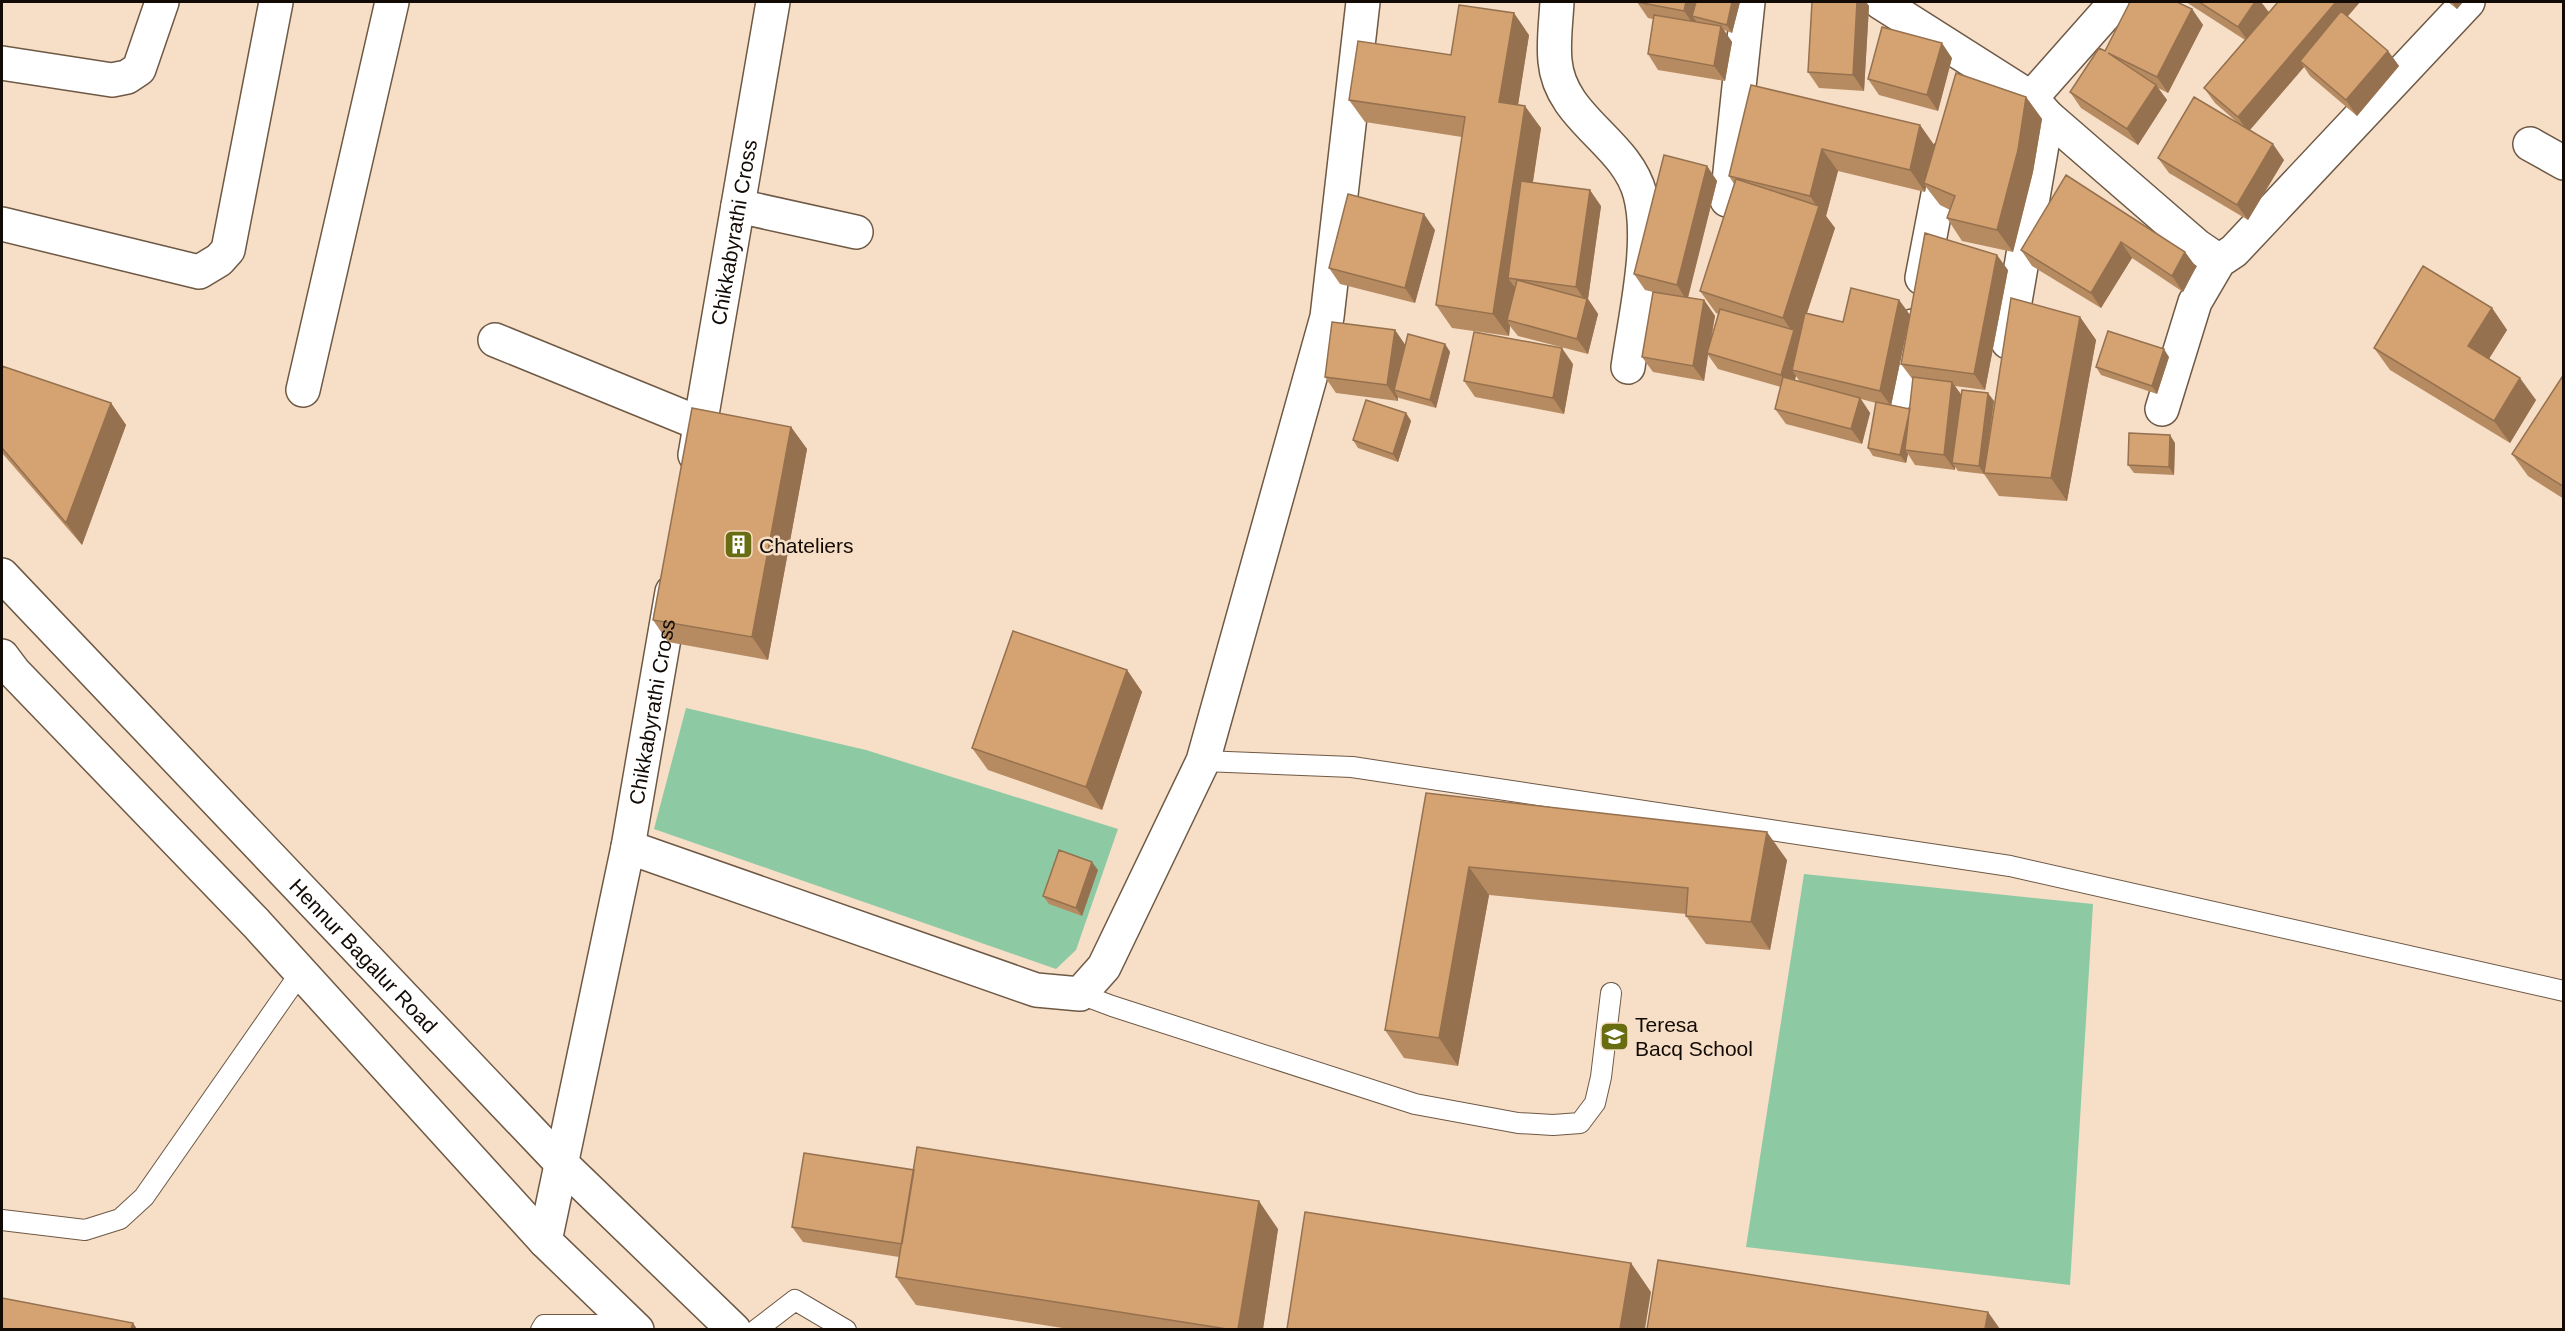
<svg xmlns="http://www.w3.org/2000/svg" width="2565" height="1331" viewBox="0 0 2565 1331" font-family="Helvetica,sans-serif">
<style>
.green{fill:#8dcaa4}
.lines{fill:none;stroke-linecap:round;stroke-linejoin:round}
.lane-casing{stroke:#6e5945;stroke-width:22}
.street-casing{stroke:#6e5945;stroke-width:36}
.primary-casing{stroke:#6e5945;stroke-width:36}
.lane{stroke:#fff;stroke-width:20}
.street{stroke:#fff;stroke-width:33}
.primary{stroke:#fff;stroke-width:33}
.wall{fill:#b78b61;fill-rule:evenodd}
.shaded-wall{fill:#95714f}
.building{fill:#d5a271;stroke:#95714f;stroke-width:1.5}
.labels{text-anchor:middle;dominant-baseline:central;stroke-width:5;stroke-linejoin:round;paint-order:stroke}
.street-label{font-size:21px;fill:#120a04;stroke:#f7dec7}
.poi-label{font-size:21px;fill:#120a04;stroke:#f7dec7;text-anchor:start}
</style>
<rect width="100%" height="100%" fill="#f7dec7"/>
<path class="green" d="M686,708l180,42 252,79 -42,121 -20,19 -402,-140z
M1804,874l289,30 -23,381 -324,-38z"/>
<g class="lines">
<defs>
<path id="lane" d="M1203,761l149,6 658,99 554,125
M1080,994l32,12 303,98 103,19 35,2 27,-2 15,-20 6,-26 10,-84
M2,1220l83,10 35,-11 24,-22 157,-225
M541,1330l3,-5h88
M756,1330l39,-30 51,30"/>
<g id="street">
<path d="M1557,2c-1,19 -4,40 -2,59 5,58 71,80 85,133 13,48 -5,123 -12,173"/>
<path d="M1880,2l151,96 16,18 150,130 22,15"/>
<path d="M2,63l110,17 15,-3 12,-8 23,-67"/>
<path d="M2031,98l85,-96"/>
<path d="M2530,144l34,19"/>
<path d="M1727,200l21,-198"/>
<path d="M738,206l118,26"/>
<path d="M2,224l197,48 20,-12 9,-10 48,-248"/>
<path d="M1922,278l23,-120"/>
<path d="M495,340l206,84"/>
<path d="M2008,342l39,-226"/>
<path d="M303,390l89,-388"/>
<path d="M1899,394l14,-68"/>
<path d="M2162,409l33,-107 24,-41 15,-10 234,-249"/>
<path id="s1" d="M695,455l78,-453"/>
<path d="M628,847l408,143 44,4 24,-27 99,-206 124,-444 36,-315"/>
<path id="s2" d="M545,1241l83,-394 44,-255"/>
</g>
<g id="primary">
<path id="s3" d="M2,575l561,590 171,165"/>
<path d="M2,656l12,16 242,251 289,318 92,89"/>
</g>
</defs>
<use href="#lane" class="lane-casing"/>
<use href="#street" class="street-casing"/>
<use href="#primary" class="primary-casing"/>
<use href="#lane" class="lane"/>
<use href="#street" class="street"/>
<use href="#primary" class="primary"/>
</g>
<path class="wall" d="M1637,2h103l-8,31 -8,-3 8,12 -7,39 -67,-11 -10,-16 5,-35 -5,-1z
M1812,2h54l3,4 -5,85 -45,-3 -11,-16z
M2186,2h75l8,10 9,-10h82l-13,15 41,34 11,15 -42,50 -47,-40 -6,-9 -54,63 34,30 -36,60 -79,-47 -11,-15 80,-35 -23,-20 -11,-15 41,-48z
M2448,2h15l-6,7z
M2192,9l11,16 -35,68 -10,-5 9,12 -29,45 -57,-37 -11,-16 35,-41z
M1529,35l-11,70 23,23 -8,54 68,24 -13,93 10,15 -10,40 -70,-18 -8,-10 -1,10 -57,-8 -16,-23 26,-168 -97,-15 -16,-22 102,-45z
M1952,58l-14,53 -59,-16 -11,-16z
M1751,85l169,40 15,21 91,-49 16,22 -9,53 -20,80 -51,-11 -15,-23 3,-8 -10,-5 -14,-18 -1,5 -87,-21 -12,45 9,12 -28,85 36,9 56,-22 11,15 -19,90 18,4 4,-29 -12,-16 107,-94 -23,120 -30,-4 6,9 33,6 -6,46 92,-130 16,23 -29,161 -68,-5 -15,-22 -26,-3 -3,-4v3l-40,-5 -7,-11 -2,9 -33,-7 -5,-8 8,-45 -15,-4 9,14 -8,31 -76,-20 -11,-15 6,-22 -63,-18 -10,-14 -4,26 -51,-9 -11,-15 11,-65 -8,-2 -11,-16 73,-108 10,15 -29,117 16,2 11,16 -4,25 7,-27 -2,-1 -16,-22 34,-107 -5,-8zM1796,376l4,6 -5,-2z
M2066,175l119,77 11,15 -13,25 -51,-34 -31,50 -69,-42 -11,-16z
M1435,230l-20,73 -75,-19 -11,-16z
M2492,308l15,22 -18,29 47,41 -26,43 -120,-73 -16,-22z
M1395,330l10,15 40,-1 5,8 -14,56 -37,-10 -1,-1v4l-62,-8 -11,-16z
M2169,357l-12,37 -56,-19 -5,-8z
M1573,364l-9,50 -89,-17 -11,-16z
M2,366l109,37 15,22 -44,120 -80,-92z
M2564,374v125l-36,-23 -16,-22z
M1406,413l5,8 -13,41 -40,-14 -5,-8z
M791,427l16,22 -39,211 -100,-18 -15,-22z
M2175,443l-1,32 -40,-2 -6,-8z
M1127,670l15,22 -40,118 -114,-40 -16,-22z
M1426,793l361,67 -17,90 -64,-6 -20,-28v-2l-197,-19 -31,171 -54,-8 -19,-28z
M1098,870l-16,46 -33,-12 -6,-8z
M792,1227l486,2 -15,100h-194l-153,-24 -20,-28 3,-20 -96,-15z"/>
<path class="shaded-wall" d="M1686,2h14l-8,14 4,5 -1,6 -11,-16z
M1732,2h8l-8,31 -5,-8z
M1857,2h9l3,4 -5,85 -11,-16z
M2255,2h6l8,11 -20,30 -11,-16z
M2336,2h24l-55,64 -5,-5 4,6 -56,65 -10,-15z
M2452,2h11l-6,7z
M2192,9l11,16 -35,68 -11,-16z
M1514,13l15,22 -14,89 -16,-22z
M1721,26l11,16 -7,39 -11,-15z
M1942,43l10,15 -14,53 -11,-16z
M2388,51l11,15 -42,50 -11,-16z
M2156,85l11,15 -29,45 -11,-16z
M2026,97l16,22 -9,53 -20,80 -16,-22z
M1525,106l16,22 -23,151 -10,-1 8,11 -9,31 3,6 -1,10 -16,-22z
M1920,125l16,23 -12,35 2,4 -1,5 -15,-22z
M2273,144l11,16 -36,60 -11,-15z
M1822,149l16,22 -12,45 9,12 -36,109 6,9 -13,24 4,6 -5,15 -10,-16 12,-42 -10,-15 35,-110 -8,-12z
M1707,166l10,15 -30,120 -10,-16z
M1590,190l11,16 -13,93 10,15 -10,40 -11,-15 9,-37 -10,-15z
M1424,214l11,16 -20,73 -10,-15z
M2121,242l11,16 -31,50 -10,-15z
M2185,252l11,15 -13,25 -11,-16z
M1997,255l11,15 -23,120 -11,-16z
M1704,300l11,16 -7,38 -1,-1 1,2 -4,26 -11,-15z
M1899,300l11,15 -19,91 -11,-15z
M2492,308l15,22 -24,38 -15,-22z
M2080,317l16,23 -29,161 -16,-23z
M1395,330l11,16 -12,44 4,7v4l-11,-16z
M1445,344l5,8 -14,56 -6,-8z
M1562,348l11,16 -9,50 -11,-16z
M2164,349l5,8 -12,37 -5,-8z
M2520,378l16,22 -26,43 -16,-22z
M1952,382l11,15 -11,66 3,4v3l-11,-15z
M1988,393l6,8 -10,73 -5,-8z
M1860,398l10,15 -8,31 -11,-15z
M111,403l15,22 -44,120 -16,-22z
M1910,409l-5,41 3,4 -2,9 -6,-8z
M1406,413l5,8 -13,41 -5,-8z
M791,427l16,22 -39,211 -16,-23z
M2170,435l5,8 -1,32 -5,-8z
M1127,670l15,22 -40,118 -16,-23z
M1767,832l20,28 -17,90 -19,-28z
M1092,862l6,8 -16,46 -6,-8z
M1469,867l20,28 -31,171 -19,-28z
M1259,1201l19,28 -15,100h-25z
M1631,1263l20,29 -6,37h-25z
M1988,1312l12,17h-15z
M133,1323l4,6h-6z"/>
<path class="building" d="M1637,2h49l-2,9z
M1696,2h36l-5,23 -35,-9z
M1812,2h45l-4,73 -45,-3z
M2130,2h47l15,7 -35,68 -49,-24 48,32 -29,44 -57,-37 29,-44 6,3z
M2199,2h56l-17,25z
M2278,2h58l-98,115 -34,-29z
M1459,5l55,8 -15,89 26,4 -32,208 -57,-9 29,-188 -116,-17 9,-59 93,14z
M2341,11l47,40 -42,49 -46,-39z
M1654,15l67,11 -7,40 -66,-12z
M1882,27l60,16 -15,52 -59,-16z
M1956,73l70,24 -8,53 -21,80 -50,-12 8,-22 -31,-13z
M1751,85l169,40 -10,45 -88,-21 -12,47 -81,-20z
M2194,97l79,47 -36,61 -79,-47z
M1664,155l43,11 -30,119 -43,-11z
M2066,175l119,77 -13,24 -51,-34 -30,51 -70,-43z
M1736,179l83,27 -36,112 -83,-27z
M1521,181l69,9 -14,97 -68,-9z
M1348,194l76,20 -19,74 -76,-20z
M1925,233l72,22 -23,119 -73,-10z
M2423,266l69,42 -24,38 52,32 -26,43 -120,-73z
M1517,280l70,19 -10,40 -70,-19z
M1851,288l48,12 -19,91 -88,-21 13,-57 38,9z
M1653,292l51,8 -11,66 -51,-9z
M2011,298l69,19 -29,161 -67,-5z
M1720,309l74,21 -13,45 -74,-22z
M1332,322l63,8 -8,55 -62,-8z
M2108,331l56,18 -12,37 -56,-19z
M1474,332l88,16 -9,50 -89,-17z
M1408,334l37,10 -15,56 -36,-10z
M2,366l109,37 -45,120 -64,-75z
M2564,374v113l-52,-33z
M1783,377l77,21 -9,31 -76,-20z
M1913,377l39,5 -8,73 -39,-5z
M1962,390l26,3 -9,73 -27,-3z
M1366,400l40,13 -13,41 -40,-14z
M1876,402l34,7 -10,46 -32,-7z
M692,408l99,19 -39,210 -99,-17z
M2129,433l41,2 -1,32 -41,-2z
M1013,631l114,39 -41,117 -114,-39z
M1426,793l341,39 -16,90 -65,-6 2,-28 -219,-21 -30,171 -54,-8z
M1059,850l33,12 -16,46 -33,-12z
M917,1147l342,54 -21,128h-11l-331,-52z
M804,1153l110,17 -12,74 -110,-17z
M1305,1212l326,51 -11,66h-333z
M1658,1260l330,52 -3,17h-338z
M2,1298l131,25 -2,6h-129z"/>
<defs>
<symbol id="building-square" viewBox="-11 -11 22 22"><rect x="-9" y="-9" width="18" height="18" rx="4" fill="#686d11" stroke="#f7dec7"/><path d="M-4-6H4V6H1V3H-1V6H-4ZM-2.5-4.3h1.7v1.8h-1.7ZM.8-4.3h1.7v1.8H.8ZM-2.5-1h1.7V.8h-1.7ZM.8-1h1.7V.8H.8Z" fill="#fff"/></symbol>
<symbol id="school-square" viewBox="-11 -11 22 22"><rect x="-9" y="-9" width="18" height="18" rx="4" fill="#686d11" stroke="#f7dec7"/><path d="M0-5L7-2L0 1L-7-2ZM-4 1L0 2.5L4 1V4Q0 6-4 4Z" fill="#fff"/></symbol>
</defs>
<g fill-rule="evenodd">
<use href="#building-square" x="722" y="528" width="33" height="33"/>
<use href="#school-square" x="1598" y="1020" width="33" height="33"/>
</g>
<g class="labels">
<g class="street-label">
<text stroke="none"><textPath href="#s1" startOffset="226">Chikkabyrathi Cross</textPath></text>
<text stroke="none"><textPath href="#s2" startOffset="540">Chikkabyrathi Cross</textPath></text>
<text stroke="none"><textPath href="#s3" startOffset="525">Hennur Bagalur Road</textPath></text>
</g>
<g class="poi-label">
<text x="759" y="545">Chateliers</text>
<text x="1635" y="1024">Teresa<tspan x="1635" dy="24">Bacq School</tspan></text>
</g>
</g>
<rect width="2565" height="1331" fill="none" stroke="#120a04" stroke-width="6"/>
</svg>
